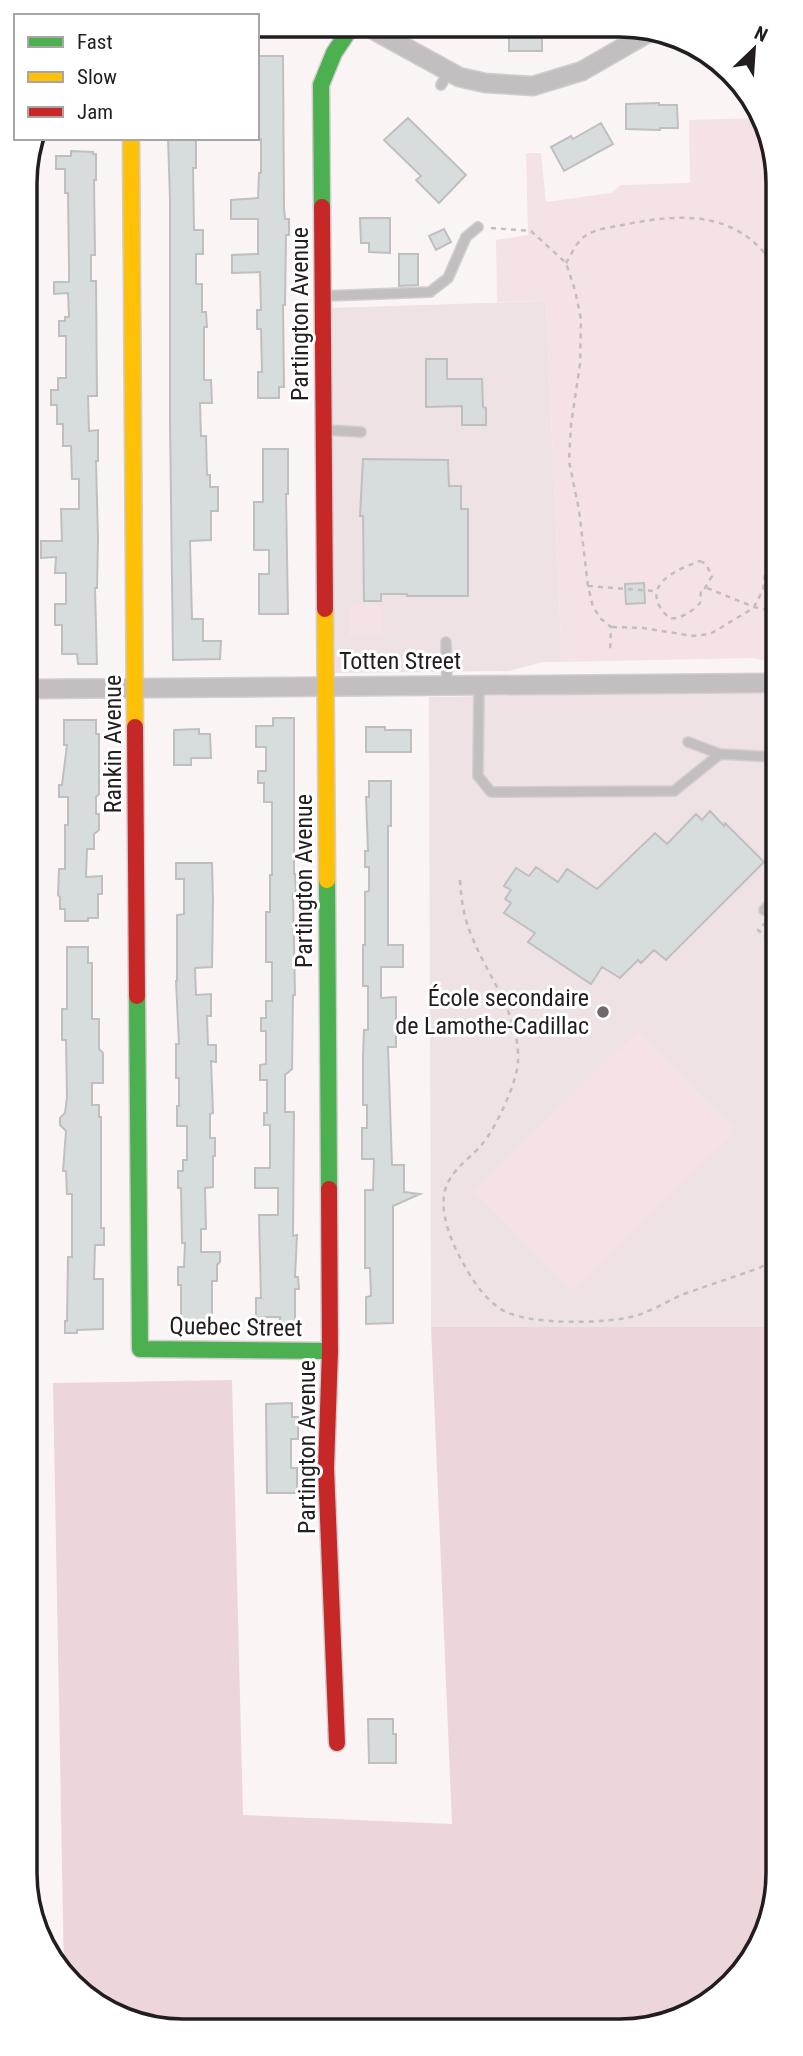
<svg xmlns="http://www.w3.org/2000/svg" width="803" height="2056" viewBox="0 0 803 2056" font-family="'Roboto Condensed',sans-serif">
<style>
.built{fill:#eee2e4}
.green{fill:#f4e2e6}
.forest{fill:#ecd6da}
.building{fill:#d7dcdd;stroke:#c0bfc0;stroke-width:2}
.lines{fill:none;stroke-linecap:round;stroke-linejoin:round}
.lane-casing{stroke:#d2cecf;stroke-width:12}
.street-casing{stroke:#d2cecf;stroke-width:21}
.fast-casing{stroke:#d2cecf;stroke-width:19}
.slow-casing{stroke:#d2cecf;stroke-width:19}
.jam-casing{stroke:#d2cecf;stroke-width:19}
.path{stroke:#c2bebf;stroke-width:2.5;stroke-dasharray:5 5;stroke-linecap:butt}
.lane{stroke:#c3bebf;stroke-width:9}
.street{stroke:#c3bebf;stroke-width:18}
.fast{stroke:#4caf50;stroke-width:16}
.slow{stroke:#ffc107;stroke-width:16}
.jam{stroke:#c62828;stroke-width:16}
.poi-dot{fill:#6e696a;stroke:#fff;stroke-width:2.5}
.labels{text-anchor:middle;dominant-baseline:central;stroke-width:6;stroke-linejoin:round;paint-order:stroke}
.street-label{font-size:24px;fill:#221e1f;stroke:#fff}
.poi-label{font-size:24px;fill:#221e1f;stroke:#fff;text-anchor:end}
.rim{fill:none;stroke:#221e1f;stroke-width:3.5}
</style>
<rect width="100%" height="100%" fill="#faf4f5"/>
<path class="built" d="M546,301l16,361h-20l-33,9 -174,2 -6,-365z
M775,692l2,635h-346l-2,-630z"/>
<path class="green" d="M760,118l13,24 2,521 -21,-5 -192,4 -16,-361 -49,1 -1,-62 32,-5 -2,-82h15l5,49 65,-9 10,-8 69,-2 -1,-63z
M349,605l33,1v30h-33z
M638,1031l98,100 -164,160 -98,-100z"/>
<path class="forest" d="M431,1327h346l1,556 -32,87 -85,56 -509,3 -81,-44 -7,-12 -11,-590 179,-3 11,435 209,9z"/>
<path class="building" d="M542,27v24h-33v-23z
M257,56h26l1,151 1,12h4v16h-3l-1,70h-2l1,82h-5v11h-21v-26h4l-1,-43h-4v-19h4l-1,-38 -28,1v-18l26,-1v-35h-27v-19l27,-2 1,-25h2v-34h-4z
M659,103v2h18l1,23h-18v2l-34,-1v-25z
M408,118l58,57 -27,28 -23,-23 5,-4 -37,-36z
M601,123l12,21 -49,27 -13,-24 20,-11 2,3z
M168,138h28v30h-3l1,62h9v24h-7v30h6v28h4l1,15h-3v53h7l1,23h-12l1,33h5l1,39h3v12h8v24h-7v29l-21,1 2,78h11v22h18l-1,18 -47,1 -3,-240v-221z
M71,151l22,1v2h3v26h-2l1,75h-4v26h5l1,115h-9l1,35 9,-1v31h-2l2,78 -1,49h-2l2,76h-19l-1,-10h-15v-29h-7v-21h11v-31h-11l1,-16 -15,1v-17h21l-1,-32h18v-30h-7l-1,-33h-8v-22h-6v-19h-6v-15h7v-12h8v-42h-7v-15h6v-4h4l-1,-24 -14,1v-12h15v-16l-1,-73h-3v-24h-9v-13h15z
M360,218h30v35l-21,-1v-9h-8z
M444,229l7,13 -15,8 -7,-14z
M399,254h19v31l-19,1z
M426,359h21v20h35l1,28 3,1v17h-24v-19l-36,1z
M263,449h25v45h-2l2,120h-29v-40h10v-24h-15v-48h9z
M363,459l85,1 1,26h12v23h7v87h-61v-2h-26v7h-17l-1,-85h-3z
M644,583l1,20 -19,1 -1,-20z
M273,718h21v156h1l1,20h-3l2,101h-2l-1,74 -7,6v37h9l-1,124 4,-1 -2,42h3l1,12h-4v42h-16l1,-14h-24v-19h5l-2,-83h19v-27h-23v-20h15v-43h-6v-12h3v-33h-7v-15l6,-1v-33h-5v-13h5v-17h6v-39h-6v-50h4v-37h2v-73h-8v-19h-6v-12h8v-24h-10v-21h17z
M64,720h32v14h3v60l-3,3v17h3v16l-5,4v15h-7l-1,28 16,-1v18h-4v24h-10v3h-23v-12h-5v-12l-2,-2 1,-26h6v-44h3v-28h-9v-12h3l5,-40h-3z
M366,727h19v3h26v22h-45z
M199,729v5h11l1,24h-20v7h-17v-35z
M369,781h22v45h-3v119h15v22h-22v31l15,-1v50h-8l4,118h12v27l16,2 -27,12v117l-27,1v-27l5,-1 -1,-28h-5v-78h8l1,-31h-12v-31h5v-23h-4v-50l1,-25h4v-44h-5v-41h2v-53l4,-1v-24h-4v-16h3l-2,-54h3z
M710,811l14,15 1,-3 39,39 -98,98 -12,-10 -13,13 -3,-3 -18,18 -18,-11 -11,17 -63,-42 7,-9 -31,-20 7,-10 -6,-4 6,-9 -7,-4 12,-18 13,8 7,-9 22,15 9,-13 30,20 58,-56 12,11 29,-30 6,6z
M176,863h36l1,37 -1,67 -17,1 1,27 15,-1v22h-4l1,29h8v17l-5,-1 2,52 -3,1v24h5v18h-2v31l-8,1 1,41h-5v23h19v10l-3,3v16h-5v52h-31v-48h-3v-18h6l1,-24h-3l-1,-55h-3v-17h5v-11h4v-34h-10v-20h2v-28h-3v-34h3l-3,-63h1v-66l7,-1v-35h-8z
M67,947h21v16h4v56h7v30l4,4v30h-11v22h7v12h2v111h3v17h-9l-1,34h9v50l-26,1v3h-12v-12h2l1,-64h4v-63h-5l-1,-23h-3l3,-40 -6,-6v-7l5,-5 2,-16 -1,-57h-4v-31h5z
M292,1403v14h6v22h-7v29h6v25h-30l-1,-89z
M368,1719h25v15h3v29h-27z"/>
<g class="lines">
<defs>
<path id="lane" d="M441,85l8,-14
M325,296l105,-4 18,-14 18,-41 12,-10
M326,430l35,2
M446,642l1,43
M479,685l-1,91 13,16 183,-1 46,-37
M688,742l32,12 55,3
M764,910l11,-12"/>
<path id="street" d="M361,26l9,2 89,49 26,6 48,3 49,-15 73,-42
M26,689l749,-6"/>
<path id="fast" d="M322,207l-1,-122 13,-32 18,-27
M327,880l2,309
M137,996l3,353 190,2"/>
<path id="slow" d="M131,138l4,589
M325,609l2,271"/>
<path id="jam" d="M322,207l3,402
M135,727l2,269
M329,1189l1,162 -4,117 11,275"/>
</defs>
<use href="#lane" class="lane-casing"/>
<use href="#street" class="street-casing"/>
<use href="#fast" class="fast-casing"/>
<use href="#slow" class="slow-casing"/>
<use href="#jam" class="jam-casing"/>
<path class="path" d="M491,228l40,3 35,32 9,27 6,29 -1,45 -9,61 -2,36 10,49 9,76 5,21 8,12 10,8 -1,26
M566,263c5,-8 11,-22 19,-27 12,-8 29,-9 42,-12 56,-11 112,-13 147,42
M700,561l6,3 6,12 -7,12 -4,2 -1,13c-7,8 -20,17 -31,15 -32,-31 4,-47 31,-57z
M588,586l66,5
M707,588l47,19 14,3 7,6
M612,627l31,1 50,8 17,-2 37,-22 7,-5 9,-17 8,-68 3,-7
M460,880c1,20 4,38 12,57 16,40 48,78 46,124 0,19 -22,67 -35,82 -12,15 -30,25 -37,44 -8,23 5,55 17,76 10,18 22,37 41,48 26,14 102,13 131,5 17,-5 32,-15 49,-22 25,-9 50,-17 75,-26l9,-5 8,-10
M766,922l-8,8 18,16"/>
<use href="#lane" class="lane"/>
<use href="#street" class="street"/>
<use href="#fast" class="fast"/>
<use href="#slow" class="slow"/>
<use href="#jam" class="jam"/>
</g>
<circle class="poi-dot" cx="603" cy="1012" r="7"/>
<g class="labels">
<g class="street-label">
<text transform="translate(300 314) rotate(-90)">Partington Avenue</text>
<text x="400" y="661">Totten Street</text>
<text transform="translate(113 744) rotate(-90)">Rankin Avenue</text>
<text transform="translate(304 881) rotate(-90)">Partington Avenue</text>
<text transform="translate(236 1327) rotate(1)">Quebec Street</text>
<text transform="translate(307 1447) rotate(-90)">Partington Avenue</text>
</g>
<g class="poi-label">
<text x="589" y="998">École secondaire<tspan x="589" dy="28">de Lamothe-Cadillac</tspan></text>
</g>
</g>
<path d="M0 0H803V2056H0ZM183 37H620A146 146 0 0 1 766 183V1873A146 146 0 0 1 620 2019H183A146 146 0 0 1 37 1873V183A146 146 0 0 1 183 37Z" fill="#fff" fill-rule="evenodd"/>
<path class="rim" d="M183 37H620A146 146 0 0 1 766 183V1873A146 146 0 0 1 620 2019H183A146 146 0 0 1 37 1873V183A146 146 0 0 1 183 37Z"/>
<rect x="14" y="14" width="245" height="126" fill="#ffffff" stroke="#a7a5a5" stroke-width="2"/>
<rect x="28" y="37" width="35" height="10" fill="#4caf50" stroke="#a7a5a5" stroke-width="2"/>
<text x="77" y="49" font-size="21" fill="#221e1f">Fast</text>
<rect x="28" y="72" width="35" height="10" fill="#ffc107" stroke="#a7a5a5" stroke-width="2"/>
<text x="77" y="84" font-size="21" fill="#221e1f">Slow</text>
<rect x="28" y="107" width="35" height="10" fill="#c62828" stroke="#a7a5a5" stroke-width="2"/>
<text x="77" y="119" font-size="21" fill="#221e1f">Jam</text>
<g transform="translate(754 49) rotate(25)" stroke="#ffffff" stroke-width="5" paint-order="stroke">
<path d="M0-5L12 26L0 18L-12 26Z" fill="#221e1f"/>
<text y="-10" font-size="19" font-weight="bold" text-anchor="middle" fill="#221e1f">N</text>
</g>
</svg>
